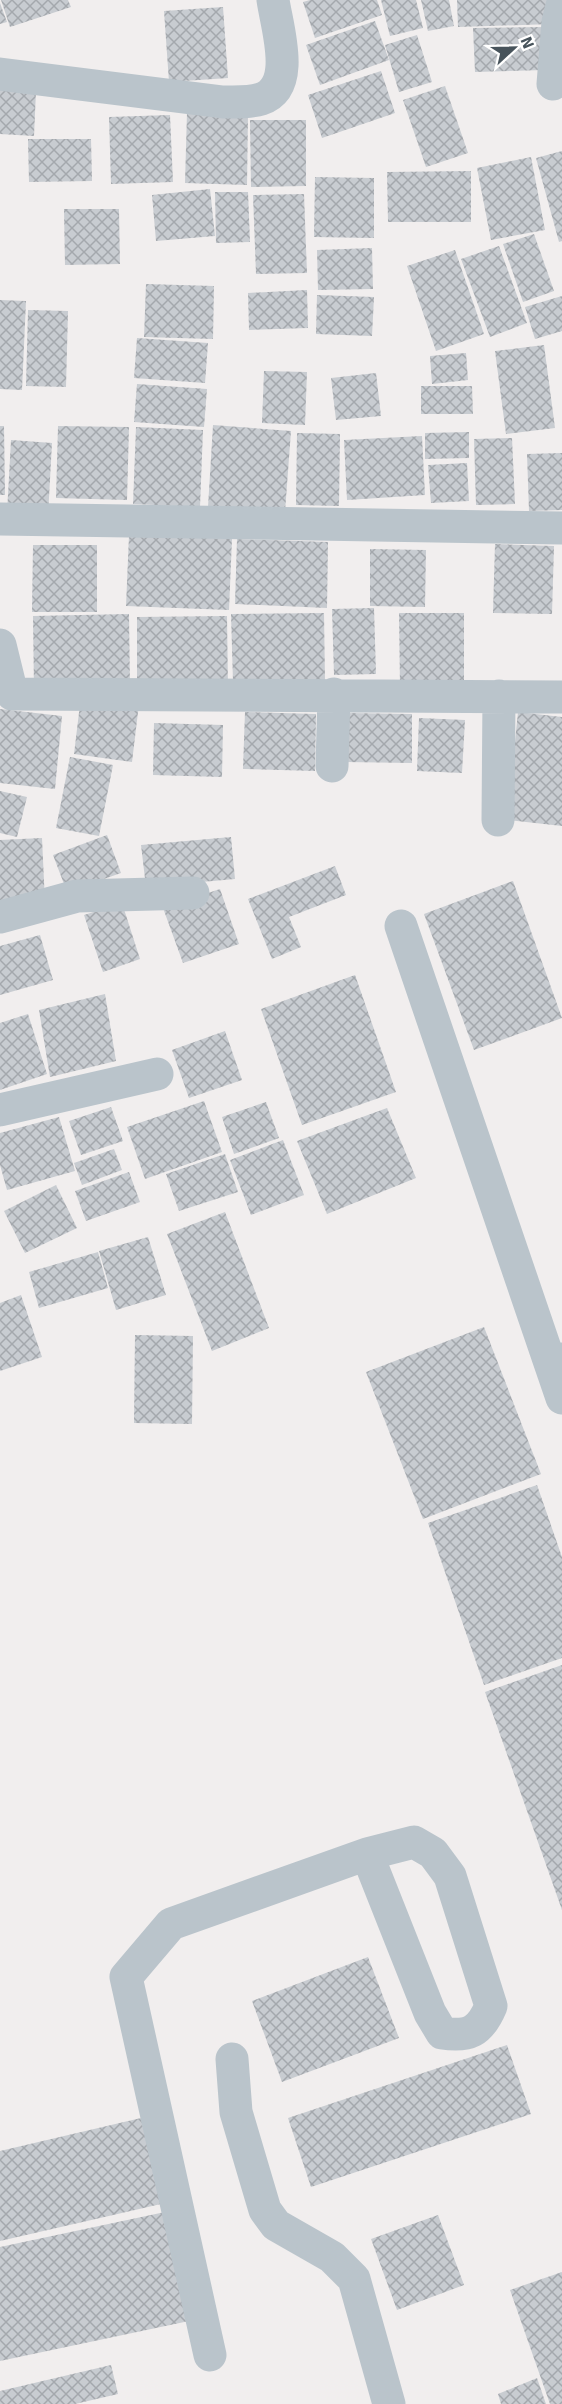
<svg xmlns="http://www.w3.org/2000/svg" width="562" height="2404" viewBox="0 0 562 2404" font-family="Signika,sans-serif">
<style>
.building{fill:url(#building-cross-hatch)}
.lines{fill:none;stroke-linecap:round;stroke-linejoin:round}
.minor{stroke:#bac4cb;stroke-width:33}
</style>
<defs>
<pattern id="building-cross-hatch" width="8" height="8" patternUnits="userSpaceOnUse" patternTransform="scale(1.5)"><rect width="8" height="8" fill="#c8ccd1"/><path d="M0 0l8 8M0 8l8-8" fill="none" stroke="#a4a8ad"/></pattern>
</defs>
<rect width="100%" height="100%" fill="#f1eeee"/>
<path class="building" d="M1,0h67l3,7 -61,20z
M310,0h67l5,15 -67,23 -12,-36z
M381,0h35l7,28 -33,8z
M421,0h28l5,26 -26,5z
M457,0h94l1,24 -94,3z
M0,3l7,19 -7,2z
M223,7l5,71 -59,4 -5,-71z
M375,21l14,39 -69,25 -14,-40z
M544,27l2,43 -71,2 -2,-44z
M417,35l15,47 -33,10 -14,-47z
M381,71l14,42 -73,25 -14,-43z
M445,86l23,67 -42,14 -23,-67z
M0,90l36,1 -2,45 -34,-2z
M187,112l61,2 -1,71 -62,-2z
M170,115l3,67 -62,2 -2,-67z
M250,120h56v66l-55,1z
M28,139h63l1,42 -63,1z
M562,151v90l-3,1 -23,-84z
M531,157l14,73 -54,10 -14,-72z
M471,171v51h-83l-1,-50z
M315,177l59,1v60l-60,-1z
M210,189l5,47 -59,5 -4,-46z
M215,192h33l2,50 -34,1z
M304,194l3,79 -51,1 -3,-79z
M64,209h55l1,55 -55,1z
M534,234l20,57 -31,11 -20,-58z
M499,246l28,77 -37,14 -29,-78z
M372,248l1,41 -55,1 -1,-40z
M455,250l29,84 -48,17 -29,-85z
M146,284l68,2 -1,53 -69,-2z
M307,290l1,38 -59,2 -1,-37z
M317,295l57,2 -2,39 -56,-2z
M562,296v35l-27,8 -10,-32z
M0,300l26,1 -4,89 -22,-1z
M28,310l40,1 -2,76 -40,-1z
M137,338l71,5 -3,40 -71,-5z
M544,345l11,83 -49,6 -11,-83z
M466,353l2,27 -36,4 -2,-28z
M264,371l43,1 -2,53 -43,-2z
M376,373l5,43 -45,4 -5,-42z
M137,384l70,5 -3,38 -70,-5z
M421,386h51l1,28h-52z
M213,425l78,6 -6,81 -77,-5z
M0,426h4l1,69h-5z
M58,426l71,1 -2,73 -71,-2z
M136,427l67,3 -3,77 -67,-3z
M469,432v26l-44,1v-26z
M297,433l43,1 -1,72 -43,-1z
M422,436l3,59 -78,5 -3,-60z
M512,438l3,66 -39,1 -2,-66z
M11,440l41,3 -4,73 -41,-3z
M562,453v57l-33,1 -2,-57z
M467,463l2,38 -38,2 -3,-38z
M129,535l103,4 -3,71 -103,-4z
M237,539l91,3 -1,66 -92,-4z
M495,544l59,2 -2,68 -59,-1z
M33,545h64v67h-65z
M370,549l56,1 -1,57 -55,-1z
M374,608l2,66 -42,1 -2,-66z
M324,613l1,68 -92,1 -2,-68z
M399,613h65v75h-64z
M129,614l1,74 -96,2 -1,-74z
M227,616l1,72h-91v-71z
M81,696l58,8 -7,58 -58,-8z
M0,709l62,7 -7,73 -55,-6z
M245,712l71,2 -1,57 -72,-2z
M518,712l44,5v109l-55,-6z
M346,713l66,1v49l-67,-1z
M419,718l46,2 -3,53 -45,-2z
M154,723l69,2 -1,52 -69,-2z
M70,757l43,8 -14,71 -43,-8z
M0,791l27,6 -10,40 -17,-4z
M107,835l14,38 -54,19 -14,-37z
M231,837l4,42 -89,8 -5,-42z
M42,838l3,65 -45,2v-65z
M335,866l11,29 -57,22 12,30 -29,12 -24,-60z
M513,881l49,137 -88,32 -50,-136z
M220,889l19,55 -56,19 -20,-55z
M122,903l18,56 -37,13 -19,-57z
M40,935l13,45 -53,15v-49z
M355,975l41,117 -94,33 -41,-116z
M105,994l11,67 -66,16 -11,-67z
M28,1014l19,60 -47,16v-67z
M225,1031l17,49 -53,18 -17,-48z
M204,1101l18,51 -77,27 -18,-52z
M266,1102l13,36 -45,16 -12,-37z
M111,1107l12,34 -42,14 -12,-34z
M387,1108l29,70 -89,36 -30,-73z
M59,1117l16,54 -68,19 -7,-25v-32z
M283,1140l21,55 -53,20 -21,-55z
M114,1149l8,21 -40,15 -8,-22z
M225,1154l13,38 -59,19 -13,-37z
M129,1172l11,30 -54,19 -11,-30z
M56,1185l21,43 -52,25 -21,-42z
M225,1212l44,116 -57,23 -45,-117z
M148,1237l18,58 -50,15 -17,-59z
M98,1252l10,36 -69,20 -10,-36z
M21,1295l21,62 -42,14v-68z
M484,1327l57,147 -118,45 -57,-147z
M135,1335l58,1 -1,88 -58,-1z
M537,1485l25,72v101l-78,27 -56,-162z
M562,1665v245l-77,-218z
M368,1957l31,81 -117,44 -30,-81z
M507,2045l24,69 -220,73 -23,-69z
M141,2118l20,86 -161,37v-90z
M165,2212l24,109 -189,40v-114z
M438,2215l26,70 -67,25 -26,-71z
M562,2272v132h-12l-40,-114z
M111,2365l7,29 -43,10h-75v-13z
M537,2378l9,26h-45l-3,-10z"/>
<g class="lines">
<path class="minor" d="M0,74l223,28c12,0 26,1 38,-3 36,-12 16,-71 12,-99
M553,84l5,-62 4,-16
M0,519l562,9
M0,645l12,49 550,3
M332,766l2,-72
M498,820l1,-124
M0,917l77,-21 116,-3
M401,926l149,437 12,-4
M0,1110l157,-36
M550,1363l12,35
M232,2059l4,53 29,98 11,15 56,32 22,22 35,125
M210,2355l-84,-378 45,-53 196,-70 47,-12 19,11 17,23 41,130c-11,26 -22,31 -49,27l-12,-20 -63,-159"/>
</g>
<g transform="translate(514 48) rotate(68)" stroke="#ffffff" stroke-width="4.5" paint-order="stroke">
<path d="M0-4.5L10 22L0 15L-10 22Z" fill="#47535b"/>
<text y="-9" font-size="16" font-weight="bold" text-anchor="middle" fill="#47535b">N</text>
</g>
</svg>
